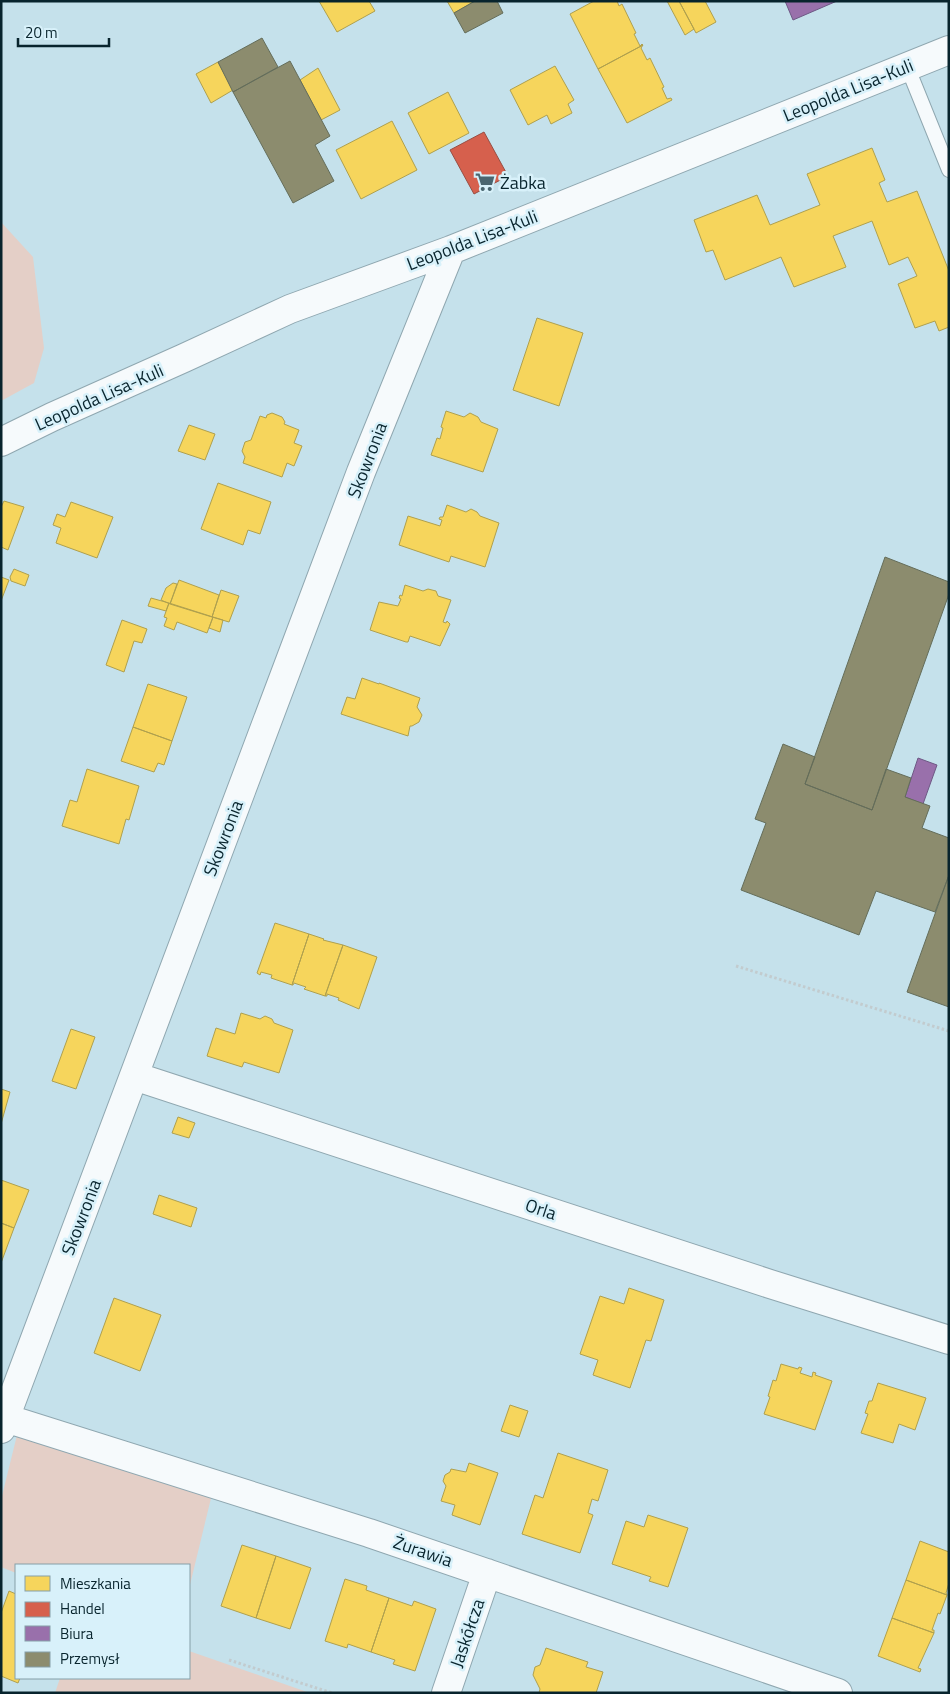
<svg xmlns="http://www.w3.org/2000/svg" width="950" height="1694" viewBox="0 0 950 1694" font-family="'Titillium Web',sans-serif">
<style>
.green{fill:#e4cfc7}
.homes{fill:#f6d55c;stroke:#afa04e}
.shops{fill:#d6604d;stroke:#984e43}
.offices{fill:#9970ab;stroke:#6e5985}
.industry{fill:#8c8c6e;stroke:#646d5a}
.lines{fill:none;stroke-linecap:round;stroke-linejoin:round}
.service-casing{stroke:#8fa7b0;stroke-width:16}
.minor-casing{stroke:#8fa7b0;stroke-width:30}
.path{stroke:#c2cbce;stroke-width:3;stroke-dasharray:2.5 2.5;stroke-linecap:butt}
.service{stroke:#f6fafc;stroke-width:14}
.minor{stroke:#f6fafc;stroke-width:28}
.labels{text-anchor:middle;dominant-baseline:central;stroke-width:5;stroke-linejoin:round;paint-order:stroke}
.street-label{font-size:18px;fill:#08242d;stroke:#d8f1fa}
.poi-label{font-size:18px;fill:#08242d;stroke:#d8f1fa;text-anchor:start}
</style>
<rect width="100%" height="100%" fill="#c5e1eb"/>
<path class="green" d="M1,222l32,35 11,91 -10,35 -33,18z
M18,1431l194,63 -23,95v-24h-173v8l-15,-6v-67z
M189,1651l121,42h-255l5,-15h129z"/>
<path class="homes" d="M319,1h50l6,10 -38,21z
M447,1h28l-21,12z
M594,1h23l2,5 3,-2 14,29 -2,1 6,12 2,-2 1,1 -45,24 -28,-55z
M667,1h12l15,28 -9,6z
M679,1h26l11,21 -20,11z
M643,45l-2,3 6,12 3,-2 14,29 -2,1 5,11 4,-1 1,2 -45,23 -29,-54z
M218,62l15,28 -22,13 -15,-29z
M555,66l19,34 -6,4 4,9 -21,11 -4,-9 -19,10 -18,-35z
M318,68l22,42 -19,10 -21,-40z
M448,92l21,41 -40,21 -21,-41z
M392,121l25,49 -56,29 -25,-49z
M872,148l13,32 -6,3 8,19 30,-11 32,80v56l-10,4 -4,-10 -20,7 -17,-44 19,-8 -9,-19 -19,8 -17,-44 -39,15 13,31 -52,20 -13,-30 -56,23 -12,-30 -7,2 -12,-32 63,-25 13,30 50,-20 -13,-31z
M537,318l46,15 -24,73 -46,-16z
M446,411l18,6 6,-4 8,4 3,5 17,7 -15,43 -52,-17 6,-17 3,1 3,-11 -2,-1z
M272,413l10,4 3,5 -1,2 15,6 -5,13 8,3 -8,20 -7,-3 -5,14 -39,-14 2,-6 -3,-6 3,-9 6,-2 9,-24 6,2 1,-3z
M189,425l26,9 -10,26 -27,-9z
M218,483l53,19 -11,32 -12,-4 -5,15 -42,-16z
M4,501l20,6 -16,43 -7,-3v-40z
M71,502l42,15 -16,41 -41,-15 5,-15 -8,-3 4,-11 8,3z
M447,505l19,7 5,-3 6,3 3,4 19,7 -14,44 -34,-11 -2,6 -50,-17 9,-29 32,10 2,-6 -3,-1 1,-2h3z
M14,569l15,6 -4,11 -14,-5 -1,-4z
M1,577l8,3 -8,21z
M179,580l40,15 -7,22 -42,-13z
M173,583l4,1 -7,20 -9,-4 5,-12z
M405,585l18,6 5,-2 8,2 2,5 13,4 -8,22 3,1 1,-2 3,3 -10,22 -30,-10 -2,6h-2l-36,-12 9,-28 19,4 3,-7 -2,-1 1,-3 2,1z
M221,590l18,6 -10,26 -17,-5z
M151,598l18,5 -3,8 -18,-5z
M169,603l44,14 -6,16 -30,-11 -3,8 -10,-4 3,-8 -3,-1z
M213,617l10,3 -3,12 -11,-4z
M122,620l25,9 -5,14 -8,-2 -10,31 -18,-7z
M362,678l17,6v-1l41,15 -3,9 5,8 -3,7 -7,4h-2l-2,10 -67,-22 6,-17 8,2z
M148,684l39,13 -15,44 -39,-14z
M133,727l39,14 -8,24 -6,-2 -4,9 -33,-11z
M87,769l52,17 -10,34 -3,-1 -7,25 -57,-18 8,-26 7,2z
M275,923l34,11 -17,51 -21,-7 1,-3 -11,-3 -1,3 -3,-2z
M309,934l15,5 -1,1 20,5 -18,51 -21,-7 2,-2 -12,-4 -1,2h-1z
M343,945l34,12 -18,52 -21,-9 1,-2 -12,-4v2h-2z
M241,1013l19,6 5,-3 7,3 2,4 19,7 -14,43 -35,-11 -2,5 -35,-11 9,-28 19,6z
M71,1029l24,8 -19,52 -24,-8z
M1,1089l9,3 -9,32z
M178,1117l17,6 -6,15 -17,-5z
M1,1180l28,10 -15,38 -13,-5z
M159,1195l38,13 -6,19 -38,-13z
M1,1223l13,5 -13,35z
M629,1288l35,12 -13,41 -5,-1 -16,48 -37,-13 5,-15 -18,-6 20,-58 24,8z
M114,1298l47,17 -21,56 -46,-18z
M781,1364l17,5 1,-2 3,1 -2,5 12,4 1,-5 3,1 -1,2 17,6 -17,49 -51,-16 6,-17 -2,-1 5,-16 3,1z
M878,1383l48,15 -11,32 -16,-6 -6,19 -32,-10 7,-19 -3,-1 4,-12h3z
M510,1405l18,6 -9,26 -18,-6z
M558,1453l50,17 -10,31 -6,-2 -4,14 5,2 -13,38 -58,-19 13,-39 8,3z
M469,1463l29,10 -18,52 -28,-10 3,-10 -14,-4 5,-15 -3,-5 2,-6 5,-3 1,-3 15,3z
M648,1515l40,13 -20,59 -19,-6 2,-4 -39,-13 14,-43 18,6z
M920,1541l29,11v31l-3,10 1,2 -41,-15z
M242,1545l34,11 -20,62 -35,-12z
M276,1556l35,12 -21,61 -34,-11z
M345,1579l22,7 -1,4 23,8 -18,54 -23,-8 -1,4 -22,-7z
M906,1580l41,15 -7,19 -2,-1 -6,17h2v3l-42,-15z
M9,1591l7,3v84h4l-2,5 -17,-7v-63z
M389,1598l23,8 2,-5 22,8 -21,62 -22,-7 2,-4 -24,-8z
M892,1618l42,15 -16,35 3,1 -1,3 -42,-16z
M546,1648l42,14 -2,5 17,5 -7,21h-57l1,-4 -7,-14 2,-8 5,-2z"/>
<path class="shops" d="M484,132l24,44 -34,18 -24,-44z"/>
<path class="offices" d="M785,1h52l-44,19z
M918,758l19,7 -14,39 -18,-7z"/>
<path class="industry" d="M475,1h22l6,12 -38,20 -11,-20z
M262,38l16,29 -45,25 -15,-30z
M290,61l40,75 -15,9 19,36 -41,22 -60,-111z
M885,557l64,25v12l-77,216 -67,-26z
M783,744l32,13 -10,27 67,26 14,-41 25,9 -6,19 25,9 -8,22 27,10v37l-14,37 -59,-21 -17,44 -118,-45 25,-67 -11,-4z
M949,875v132l-42,-15z"/>
<g class="lines">
<defs>
<path id="service" d="M907,66l42,104"/>
<path id="minor" d="M1,442l51,-25 132,-59 106,-49 161,-59 498,-200
M134,1076l636,208 179,56
M5,1418l364,115 469,160
M1,1429l360,-957 90,-222
M446,1693l41,-120"/>
</defs>
<use href="#service" class="service-casing"/>
<use href="#minor" class="minor-casing"/>
<path class="path" d="M736,966l213,65
M229,1660l103,33"/>
<use href="#service" class="service"/>
<use href="#minor" class="minor"/>
</g>
<defs>
<symbol id="supermarket-bare" viewBox="-9 -9 18 18"><path d="M-6-5.5h2.5l.6 2H6L4.5 2H-2.5L-4.4-4H-6ZM-1.5 3.2a1.3 1.3 0 1 0 .1 0ZM3 3.2a1.3 1.3 0 1 0 .1 0Z" fill="#4a6670" stroke="#d8f1fa" stroke-width="2.5" paint-order="stroke"/></symbol>
</defs>
<g fill-rule="evenodd">
<use href="#supermarket-bare" x="471" y="168" width="28" height="28"/>
</g>
<g class="labels">
<g class="street-label">
<text transform="translate(848 90) rotate(-22)">Leopolda Lisa-Kuli</text>
<text transform="translate(472 240) rotate(-21)">Leopolda Lisa-Kuli</text>
<text transform="translate(99 397) rotate(-24)">Leopolda Lisa-Kuli</text>
<text transform="translate(367 460) rotate(-69)">Skowronia</text>
<text transform="translate(223 838) rotate(-69)">Skowronia</text>
<text transform="translate(541 1209) rotate(18)">Orla</text>
<text transform="translate(81 1217) rotate(-69)">Skowronia</text>
<text transform="translate(423 1551) rotate(19)">Żurawia</text>
<text transform="translate(467 1633) rotate(-71)">Jaskółcza</text>
</g>
<g class="poi-label">
<text x="500" y="182">Żabka</text>
</g>
</g>
<rect width="950" height="1694" fill="none" stroke="#08242d" stroke-width="5"/>
<rect x="15" y="1564" width="175" height="115" fill="#d8f1fa" stroke="#859fa8"/>
<rect x="25" y="1576" width="25" height="15" fill="#f6d55c" stroke="#859fa8"/>
<text x="60" y="1589" font-size="15" fill="#08242d">Mieszkania</text>
<rect x="25" y="1602" width="25" height="15" fill="#d6604d" stroke="#859fa8"/>
<text x="60" y="1614" font-size="15" fill="#08242d">Handel</text>
<rect x="25" y="1626" width="25" height="15" fill="#9970ab" stroke="#859fa8"/>
<text x="60" y="1639" font-size="15" fill="#08242d">Biura</text>
<rect x="25" y="1652" width="25" height="15" fill="#8c8c6e" stroke="#859fa8"/>
<text x="60" y="1664" font-size="15" fill="#08242d">Przemysł</text>
<path d="M18 38v8h91v-8" fill="none" stroke="#08242d" stroke-width="2.5"/>
<text x="25" y="38" font-size="15" fill="#08242d" stroke="#d8f1fa" stroke-width="4" paint-order="stroke">20 m</text>
</svg>
